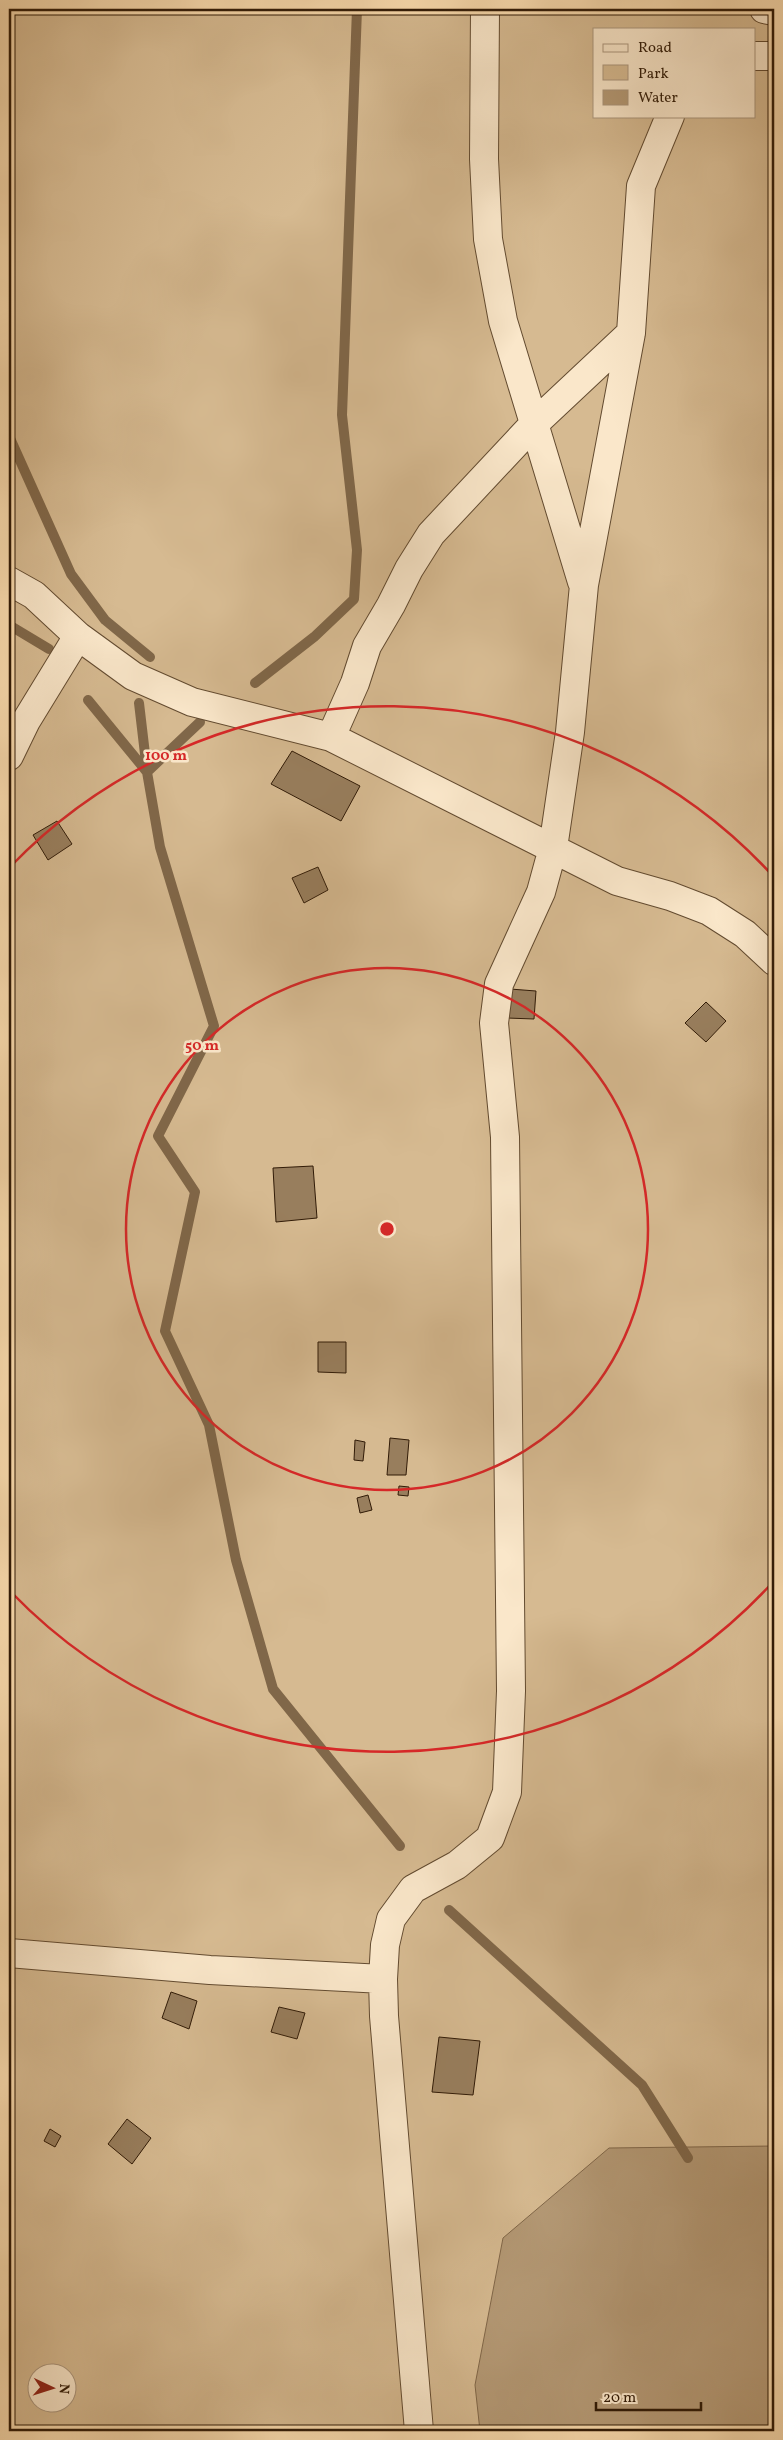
<svg xmlns="http://www.w3.org/2000/svg" width="783" height="2440" viewBox="0 0 783 2440" font-family="Vollkorn,serif">
<style>
.green{fill:#d6ba91;stroke:#846a4c;fill-rule:evenodd}
.water{fill:#b49975;stroke:#806749}
.lines{fill:none;stroke-linecap:round;stroke-linejoin:round}
.stream{stroke:#806749;stroke-width:10}
.building{fill:#987e5d;stroke:#311b07}
.minor-casing{stroke:#634b30;stroke-width:30}
.minor{stroke:#fae7ca;stroke-width:28}
.ring{fill:none;stroke:#d62828;stroke-width:2.5}
.centre{fill:#d62828;stroke:#fae7ca;stroke-width:2.5}
.ring-label{font-size:15px;text-anchor:middle;font-weight:bold;fill:#d62828;stroke:#fae7ca;stroke-width:5;stroke-linejoin:round;paint-order:stroke}
</style>
<rect width="100%" height="100%" fill="#f8daad"/>
<filter id="stains"><feTurbulence type="fractalNoise" baseFrequency=".004" numOctaves="4"/><feColorMatrix values="0 0 0 0 .2 0 0 0 0 .09 0 0 0 0 .02 0 0 0 .5 -.17"/></filter>
<radialGradient id="worn" r=".72"><stop offset=".6" stop-color="#630" stop-opacity="0"/><stop offset="1" stop-color="#630" stop-opacity=".3"/></radialGradient>
<path class="green" d="M9,9h765v2422h-765zM594,29h160v87h-160zM38,2372h30v30h-30z"/>
<path class="water" d="M774,2146v285h-294l-5,-46 28,-147 106,-90z"/>
<g class="lines">
<path class="stream" d="M9,436l62,138 34,46 45,37
M9,625l40,24
M255,683l59,-46 40,-38 3,-49 -15,-135 15,-406
M88,700l59,72 13,75 54,179 -56,110 37,56 -30,139 44,94 27,135 37,129 127,157
M139,703l8,68
M147,772l53,-50
M449,1910l193,175 46,73"/>
</g>
<path class="building" d="M292,751l68,35 -19,35 -70,-37z
M57,821l15,23 -24,16 -15,-25z
M318,867l10,23 -24,13 -12,-25z
M510,989l26,2 -2,28 -27,-1z
M706,1002l20,19 -20,21 -21,-19z
M313,1166l4,52 -41,4 -3,-54z
M318,1342h28v31l-28,-1z
M390,1438l19,2 -3,35h-19z
M355,1440l10,2 -2,19 -9,-1z
M399,1486l10,1 -1,9 -10,-1z
M368,1495l4,15 -12,3 -3,-15z
M171,1992l26,9 -8,28 -27,-11z
M279,2007l26,6 -8,26 -26,-7z
M439,2037l41,4 -7,54 -41,-3z
M127,2119l24,19 -19,26 -24,-20z
M50,2129l11,7 -6,11 -11,-6z"/>
<g class="lines">
<defs>
<path id="minor" d="M485,9l-1,150 4,80 15,82 79,261
M764,9l10,2
M754,56h20
M9,581l25,14 44,41 55,40 59,26 139,35 286,144 53,15 39,15 36,23 29,27
M331,737l24,-54 12,-37 24,-41 18,-36 22,-35 103,-110 97,-91
M9,756l17,-35 52,-85
M9,1953l201,17 173,9
M419,2431l-35,-415 -1,-37 2,-34 6,-26 22,-30 44,-24 33,-27 17,-46 4,-101 -6,-554 -11,-114 5,-39 42,-92 12,-44 17,-116 14,-147 47,-252 10,-147 29,-70"/>
</defs>
<use href="#minor" class="minor-casing"/>
<use href="#minor" class="minor"/>
</g>
<g class="ring">
<circle cx="387" cy="1229" r="261"/>
<path d="M773 1582A523 523 0 0 1 11 1592M11 866A523 523 0 0 1 773 876"/>
</g>
<circle cx="387" cy="1229" r="8" class="centre"/>
<g class="ring-label">
<text x="166" y="760">100 m</text>
<text x="202" y="1050">50 m</text>
</g>
<rect width="783" height="2440" fill="none" stroke="#f8daad" stroke-width="30"/>
<rect x="10" y="10" width="763" height="2420" fill="none" stroke="#311b07" stroke-width="2.5"/>
<rect x="15" y="15" width="753" height="2410" fill="none" stroke="#311b07"/>
<rect x="593" y="28" width="162" height="90" fill="#fae7ca" stroke="#aa957c"/>
<rect x="603" y="44" width="25" height="8" fill="#fae7ca" stroke="#aa957c"/>
<text x="638" y="52" font-size="15" fill="#311b07">Road</text>
<rect x="603" y="65" width="25" height="15" fill="#d6ba91" stroke="#aa957c"/>
<text x="638" y="78" font-size="15" fill="#311b07">Park</text>
<rect x="603" y="90" width="25" height="15" fill="#b49975" stroke="#aa957c"/>
<text x="638" y="102" font-size="15" fill="#311b07">Water</text>
<g transform="translate(52 2388) rotate(94)"><circle r="24" fill="#fae7ca" stroke="#aa957c"/>
<path d="M0-4L9 19L0 12L-9 19Z" fill="#8f2418"/>
<text y="-8" font-size="14" font-weight="bold" text-anchor="middle" fill="#311b07">N</text>
</g>
<path d="M596 2402v8h105v-8" fill="none" stroke="#311b07" stroke-width="2.5"/>
<text x="603" y="2402" font-size="15" fill="#311b07" stroke="#fae7ca" stroke-width="4" paint-order="stroke">20 m</text>
<rect width="100%" height="100%" filter="url(#stains)"/>
<rect width="100%" height="100%" fill="url(#worn)"/>
</svg>
